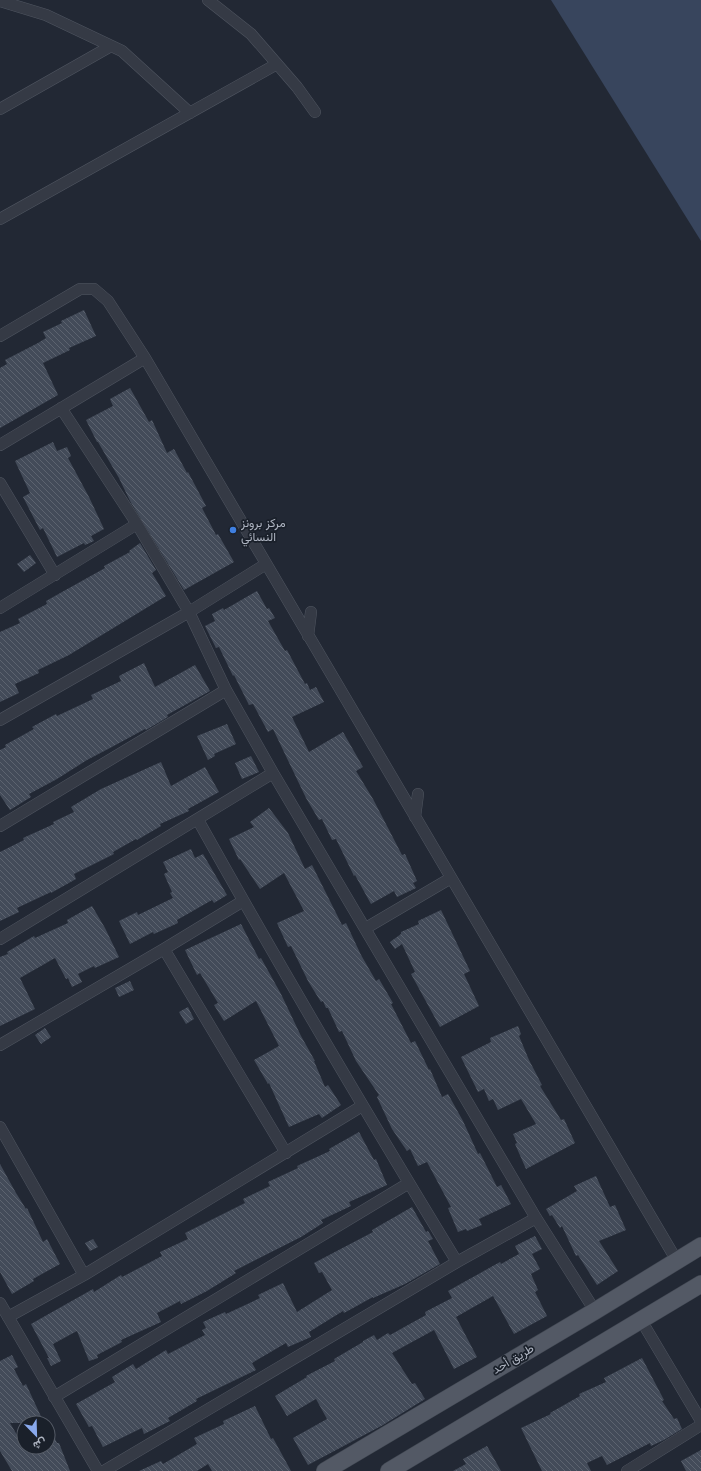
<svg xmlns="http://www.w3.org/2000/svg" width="701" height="1471" viewBox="0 0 701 1471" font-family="Arial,Vazirmatn,sans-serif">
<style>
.water{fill:#38455d}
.building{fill:url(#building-back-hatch)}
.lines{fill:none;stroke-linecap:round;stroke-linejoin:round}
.street-casing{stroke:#4f5560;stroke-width:12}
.primary-casing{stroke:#3e444f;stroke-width:18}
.street{stroke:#353a45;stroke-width:11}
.primary{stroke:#535965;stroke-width:17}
.shop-dot{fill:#3f7fe0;stroke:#1a202a;stroke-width:1.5}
.labels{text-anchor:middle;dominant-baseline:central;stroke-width:3.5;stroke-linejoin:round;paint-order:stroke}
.poi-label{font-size:12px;fill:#afb5c2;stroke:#1a202a;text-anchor:start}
.street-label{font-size:12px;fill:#afb5c2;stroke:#1a202a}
</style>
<defs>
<pattern id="building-back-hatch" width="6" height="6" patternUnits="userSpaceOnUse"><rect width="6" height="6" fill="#434b59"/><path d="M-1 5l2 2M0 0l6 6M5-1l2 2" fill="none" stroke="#5c636f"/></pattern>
</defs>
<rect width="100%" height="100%" fill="#222834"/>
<path class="water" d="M551,0h150v241z"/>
<path class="building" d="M84,310l12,26 -27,12 1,2 -27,13 15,32 -58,33v-60l7,-4 -2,-4 33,-17 8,-5 -3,-6 19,-9 -1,-2z
M130,388l19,34 3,-2 15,33 7,-4 13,24 1,-1 18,34 -4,2 14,27 2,-1 16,28 -50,28 -54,-89 -11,-23 -21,-36h-1l-11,-22 27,-14 -3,-7z
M53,442l4,9 10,-4 4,9 -3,2 21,39 15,32 -13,7 3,5 -9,4 -1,-2 -27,14 -14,-29 -3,2 -17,-33 7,-4 -15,-32z
M140,543l16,27 -4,3 14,23 -97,59 -31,15 1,3 -24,11 4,9 -19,9v-70l20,-9 -2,-4 29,-15 -1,-3 59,-33 -1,-2 26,-14 -1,-1z
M30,555l6,8 -12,9 -7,-8z
M257,591l10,18 2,-1 6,10 -7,3 17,30 2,-1 18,34 2,-1 3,7 6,-3 8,15 -32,15 17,35 34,-20 20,35 -7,4 17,28 29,56 3,-1 12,27 -4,2 3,5 -19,9 -3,-6 -23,13 -16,-29 -1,1 -18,-37 -4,1 -10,-21 -3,1 -13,-22 -33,-69 -5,3 -15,-28 -4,1 -15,-30 -1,1 -14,-29 -3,1 -11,-22 10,-5 -3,-7 11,-6 1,2z
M144,663l11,24 40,-22 15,26 -43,24 1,2 -22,13 -1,-1 -35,19 -23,12 -30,19 -28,15 2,3 -21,13 -10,-15v-45l6,-3 -1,-2 29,-16 -2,-2 24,-13 1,2 36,-17 -2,-4 30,-14 -2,-5z
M227,724l9,20 -22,10 1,2 -7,4 -11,-24z
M251,756l8,16 -17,7 -7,-16z
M161,762l10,24 34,-19 14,25 -31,17 1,2 -29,13 1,2 -24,14 -1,-1 -23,13 1,2 -40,20 2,5 -25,14v-1l-34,16 2,4 -19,9v-69l24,-12 -1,-2 31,-14 -1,-2 21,-10 -3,-5 30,-18z
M269,808l19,25 17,36 7,-4 30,60 4,-2 15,32 15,26 3,-2 14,24 -2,1 20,39 4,-2 14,29 1,-1 12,28 6,-3 15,27 15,33 2,-1 17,34 4,-2 10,19 -32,15 3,6 -15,6 -1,-2 -8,3 -10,-24 3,-1 -24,-45 -9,4 -8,-17 -3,2 -15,-22 -15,-32 2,-2 -23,-34 -14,-30 -3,1 -11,-24h-2l-3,-7 -2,1 -13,-21 -17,-35 -3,1 -11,-24 27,-12 -20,-38 -24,16 -20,-30 -1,1 -10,-21 25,-12 -4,-5z
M191,849l4,9 8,-4 24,41 -13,8 -2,-3 -35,20 1,3 -24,11 -1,-2 -23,12 -11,-23 18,-9 1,3 35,-17 -3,-5 2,-1 -8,-18 4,-2 -5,-10z
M92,906l13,22 14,29 -24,11 -1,-2 -16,8 4,8 -10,5 -4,-9 -2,1 -11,-21 -35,20 15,31 -35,17v-69l8,-3 -1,-2 27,-16 1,2 33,-15 -1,-3z
M441,910l29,61 -6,3 15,32 -39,21 -29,-53 4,-2 -13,-28 -7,5 -5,-7 11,-8v-2l18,-8 -1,-3z
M241,924l18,35 2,-1 20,36 20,42 14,25h-1l11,26 3,-2 13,20 -19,13 -3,-4 -30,13 -20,-44 -1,1 -14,-24 25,-14 -23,-45 -32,20 -10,-16 4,-2 -18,-30 -3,2 -12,-25z
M130,981l4,9 -15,7 -4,-9z
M188,1007l6,12 -8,5 -7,-12z
M518,1026l3,8 -2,2 10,24 13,25 -2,1 21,34 3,-1 11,24 -49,26 -11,-25 2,-1 -4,-9 23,-10 -15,-25 -23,11 -5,-11 -4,2 -5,-12 -6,3 -17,-35 30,-15 -1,-4z
M45,1028l6,9 -10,7 -6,-9z
M359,1132l15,28 2,-1 11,26 -38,17 2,4 -30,14 2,3 -22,14 -67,34 2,2 -29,18 -26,13 -1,-3 -23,12 4,9 -40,18 1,2 -25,13 1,3 -9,3 -12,-30 -24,13 8,17 -10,5 -4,-8h2l-18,-34 62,-35 1,3 27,-17 1,2 40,-21 -2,-4 28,-13 -3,-6 60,-30 -2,-4 27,-13 -2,-4 30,-14 -1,-2 33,-15 -1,-2z
M0,1164l16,29 10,16 1,-1 16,34 4,-3 13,25 -27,15 1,2 -22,13 -12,-22z
M596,1176l14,31 5,-2 11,25 -27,11 19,30 -21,14 -19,-30 -2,1 -14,-30 -2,2 -8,-13 -2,1 -4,-7 31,-18 -3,-5z
M412,1207l14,25 2,-1 5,8 -5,2 12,23 -35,20 -32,14v-1l-29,16 -1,-2 -34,21 2,5 -23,10 -2,-4 -34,20 4,7 -60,29 1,2 -29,17 2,3 -26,13 -2,-6 -39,19 -11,-21 -3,1 -13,-23 39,-22 -3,-5 21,-13 3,5 30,-19 2,4 37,-19 -3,-5 4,-2 -3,-6 22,-10 1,2 34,-16 -2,-3 25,-12 14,29 35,-22 -10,-18 -3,1 -5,-10 59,-31 -1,-2z
M535,1236l7,13 -10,5 8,15 -9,5 7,16 -3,2 12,24 -33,18 -21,-38 -37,21 21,40 -23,12 -20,-39 -42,23 20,31 3,-1 10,16 -42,26 -75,40 -15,-27 34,-19 -11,-20 -29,17 -12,-20 32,-19 -1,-1 29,-15 -1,-2 29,-17v-1l11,-6 3,5 11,-7 2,2 36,-20 -1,-3 27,-14 -4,-7 52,-29 1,2 18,-10 -4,-8z
M93,1239l5,8 -8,4 -5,-8z
M12,1355l6,12 -4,2 9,17 3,-2 18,39h-34l14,24h24v-22l9,18h2l11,28h-58l-12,-20v-90z
M642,1358l22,42 -2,1 12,18 3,-1 5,11 -18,11 -13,6 -1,-3 -43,22 -5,-9 -15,7 4,8h-49l-21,-43 30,-14 -1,-1 30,-17 -1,-2 27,-12 -2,-4z
M255,1406l16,33 2,-1 18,33h-79l-4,-7 -11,7h-58l22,-10 2,3 34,-20 -3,-6 30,-14 -1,-3z
M487,1446l14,25h-48l13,-7 -3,-5z
M701,1450v21h-15l-5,-10z"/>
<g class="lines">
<defs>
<path id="street" d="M208,0l43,34 46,53 18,25
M0,1l46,14 76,36 68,62
M0,109l111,-63
M0,219l277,-155
M0,336l80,-47h14l14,12 37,57 532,903
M61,408l76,116 52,88 37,78 47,83 263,445 59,93
M0,445l145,-87
M0,483l55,92
M0,608l137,-84
M308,636l3,-24
M0,720l189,-108 77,-48
M415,817l3,-23
M198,820c83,149 170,296 259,442
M0,826l226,-136
M366,928l85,-50
M0,939l273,-166
M164,949l122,204
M0,1045l164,-96 79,-48
M0,1127l84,148
M0,1303l98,168
M8,1317l76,-42 278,-169
M641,1320l60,101
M54,1397l355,-214
M104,1471l353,-209 79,-44
M627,1471l74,-46"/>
<path id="primary" d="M325,1471l270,-160 106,-65
M389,1471l312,-187"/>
</defs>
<use href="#street" class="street-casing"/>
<use href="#primary" class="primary-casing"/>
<use href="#street" class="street"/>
<use href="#primary" class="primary"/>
</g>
<circle class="shop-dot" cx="233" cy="530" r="4"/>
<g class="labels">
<g class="poi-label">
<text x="241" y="523">مركز برونز<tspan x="241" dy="14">النسائي</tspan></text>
</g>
<g class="street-label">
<text transform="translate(513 1359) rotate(-31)">طريق أحد</text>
</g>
</g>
<g transform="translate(36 1435) rotate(157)"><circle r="19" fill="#1a202a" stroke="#565c67"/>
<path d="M0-3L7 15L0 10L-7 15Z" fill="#89a9ed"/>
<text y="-6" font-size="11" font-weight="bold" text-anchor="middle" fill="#afb5c2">ش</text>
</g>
</svg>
